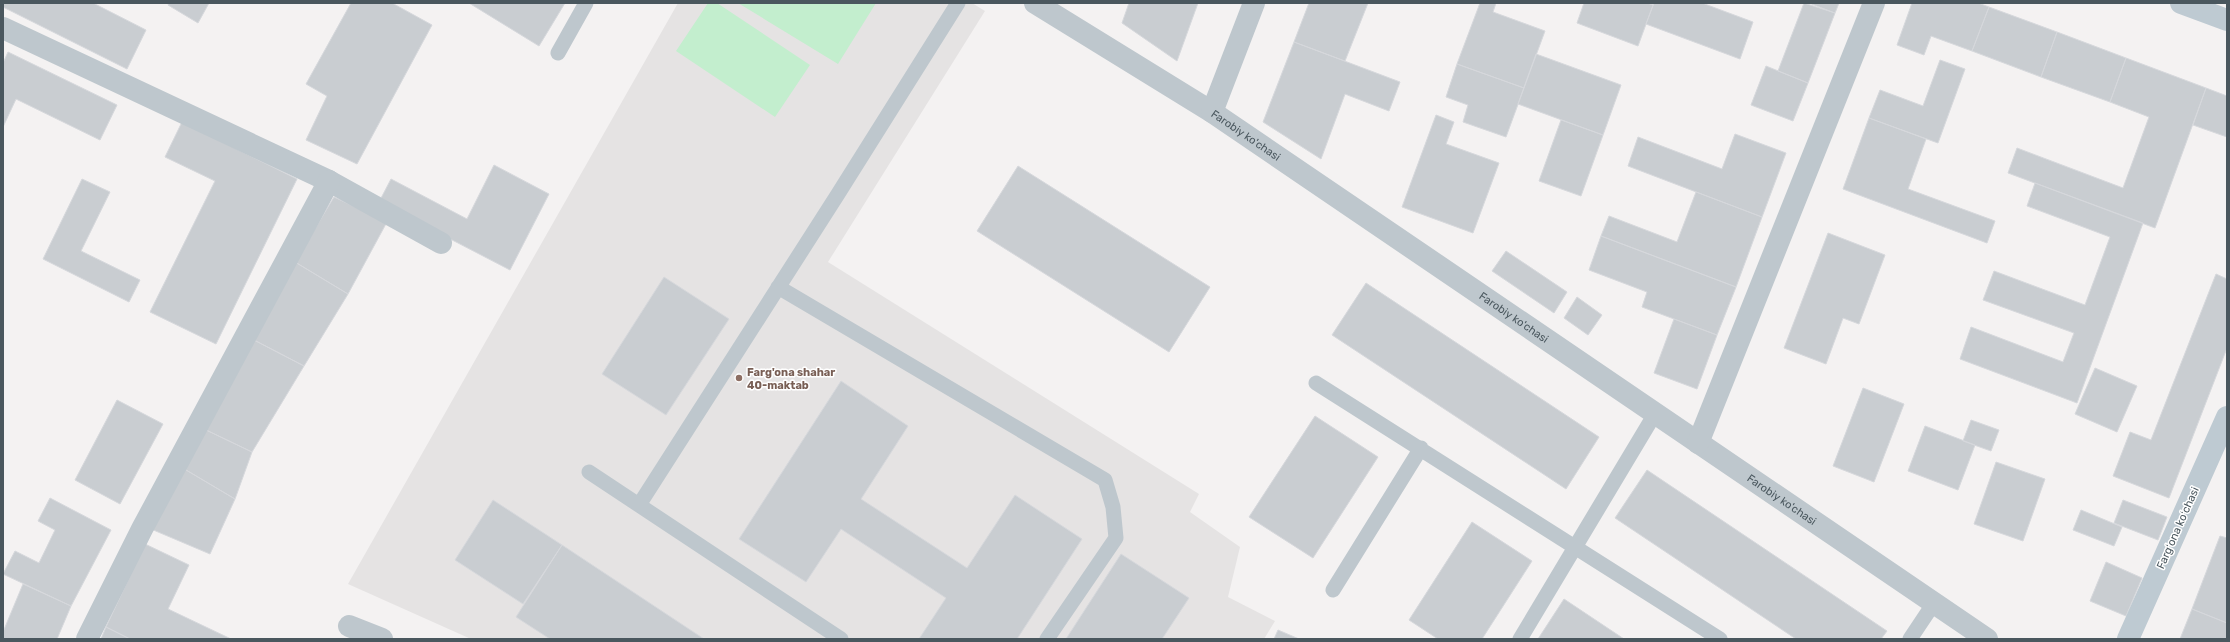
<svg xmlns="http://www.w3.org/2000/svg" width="2230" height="642" viewBox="0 0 2230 642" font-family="Rubik,sans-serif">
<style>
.education{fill:#e5e3e3}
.green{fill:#c3eece}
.building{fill:#c9cdd1;stroke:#d6d8dc}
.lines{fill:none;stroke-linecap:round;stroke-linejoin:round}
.lane{stroke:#bec7cd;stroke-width:15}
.street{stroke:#bec7cd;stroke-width:22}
.secondary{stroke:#becad2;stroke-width:22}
.education-dot{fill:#8d6e63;stroke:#fff;stroke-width:1.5}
.labels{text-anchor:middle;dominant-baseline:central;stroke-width:3;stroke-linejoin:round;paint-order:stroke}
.street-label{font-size:11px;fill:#4a575e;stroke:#fff}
.education-label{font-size:11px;font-weight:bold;fill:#785e54;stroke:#fff;text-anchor:start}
</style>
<rect width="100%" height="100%" fill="#f4f2f2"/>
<path class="education" d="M678,3h294l13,8 -157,251 371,232 -9,18 50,35 -12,50 47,24 -11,18h-793l-123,-55z"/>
<path class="green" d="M708,3h9l93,62 -35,52 -99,-66z
M738,3h138l-38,61z"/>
<path class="building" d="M3,3h90l53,27 -19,39 -124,-62z
M169,3h40l-11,20 -30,-18z
M351,3h41l40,22 -75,139 -51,-24 21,-44 -21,-12z
M469,3h96l-26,43z
M1129,3h69l-21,58 -55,-38z
M1309,3h59l-23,58 -51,-19z
M1480,3h16l-3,9 52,19 -21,57 -67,-24z
M1584,3h63l6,2 -15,41 -61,-23z
M1654,3h48l51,19 -13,37 -94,-35z
M1804,3l31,10 -27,70 -30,-12z
M1809,3h30l-4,10z
M1912,3h66l11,4 -17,44 -41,-15 -7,19 -27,-10z
M1989,7l68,25 -16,45 -69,-26z
M2057,32l69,26 -16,44 -69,-25z
M1294,42l106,40 -11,29 -44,-17 -24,65 -58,-37z
M8,52l109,53 -17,35 -84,-41 -13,28v-64z
M1536,54l85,31 -18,50 -85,-31z
M2126,58l80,30 -51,140 -147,-55 9,-25 106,40 26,-71 -39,-15z
M1940,60l25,9 -27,74 -69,-25 11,-28 43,16z
M1457,64l67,24 -18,49 -43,-15 5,-17 -22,-8z
M1766,66l42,17 -15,38 -42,-16z
M2206,88l21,8v41l-34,-12z
M1436,115l18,7 -8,22 53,19 -26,70 -71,-26z
M1869,118l57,21 -18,50 87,32 -8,22 -144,-54z
M1561,120l42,15 -22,61 -42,-15z
M182,122l115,57 -81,165 -66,-32 65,-131 -50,-24z
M1735,134l51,19 -24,64 -134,-51 10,-29 84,32z
M494,165l55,29 -39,76 -131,-68 12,-23 76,40z
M1018,166l192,121 -41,65 -192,-121z
M82,179l28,13 -29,59 59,29 -11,22 -86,-43z
M2035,183l108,40 -66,180 -117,-44 11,-32 92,35 11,-29 -91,-33 11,-29 91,34 25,-68 -83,-31z
M1696,192l66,25 -26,70 -135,-51 8,-20 68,26z
M334,197l53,25 -39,72 -53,-32z
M1828,233l57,22 -26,69 -16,-6 -17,46 -42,-16z
M1601,236l135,51 -19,48 -75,-28 5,-15 -58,-22z
M1506,251l61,41 -13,21 -62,-42z
M295,262l53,32 -44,72 -50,-26z
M2216,274l11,5v69l-58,150 -56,-22 17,-44 21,8z
M664,277l65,42 -63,96 -64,-41z
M1366,283l233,154 -33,52 -234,-154z
M1577,297l25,18 -14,20 -24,-17z
M1674,319l43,16 -20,54 -43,-16z
M254,340l50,26 -52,86 -48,-23z
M2095,368l42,18 -20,46 -42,-18z
M841,381l67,45 -47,73 106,69 48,-73 67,44 -65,100h-98l27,-41 -105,-69 -35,53 -67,-43z
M1863,388l41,16 -30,78 -41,-16z
M117,400l46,24 -43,80 -45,-24z
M1315,416l63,41 -65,101 -64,-41z
M1971,420l28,10 -8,21 -28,-10z
M1925,426l50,19 -17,45 -50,-19z
M204,429l48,23 -17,47 -54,-32z
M1996,462l49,17 -22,62 -49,-17z
M181,467l54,32 -25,55 -59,-25z
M1647,470l240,161 -6,8h-85l-181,-121z
M50,498l61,32 -40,76 -68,-32 12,-23 24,12 16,-33 -17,-9z
M493,500l69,45 -39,59 -68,-44z
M2123,500l44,17 -9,23 -44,-17z
M2081,510l41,17 -8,19 -41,-16z
M1472,522l60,39 -50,78h-44l-29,-19z
M2220,536l7,2v85l-35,-14z
M145,544l44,21 -21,44 63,30h-101l-24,-12z
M562,545l142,94h-154l-34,-22z
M1121,554l68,44 -27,41h-96z
M2106,562l36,16 -16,38 -36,-15z
M23,584l48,22 -14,33h-54v-7z
M1564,599l60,40h-86z
M2192,609l35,14v16h-47z
M106,627l24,12h-29z
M1278,630l21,9h-25z"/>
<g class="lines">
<path class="lane" d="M558,53l28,-50
M778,287l327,193 8,27 3,31 -69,101
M1316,383l404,256
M589,472l252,167
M639,505l199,-311 120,-191
M1333,590l88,-142
M1520,639l136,-227
M1910,639l24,-36"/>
<g class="street">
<path id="s1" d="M1035,3l177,109 775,527"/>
<path d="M3,28l326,153 112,62"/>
<path d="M1212,112l42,-109"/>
<path d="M1698,443l176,-440"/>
<path d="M349,626l33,13"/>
<path d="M87,639l55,-110 187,-348"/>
</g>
<path class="secondary" d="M2181,3l46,17
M2128,639l99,-222"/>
</g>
<circle class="education-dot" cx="739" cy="378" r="4"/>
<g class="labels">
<g class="street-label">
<text stroke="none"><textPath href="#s1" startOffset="249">Farobiy ko'chasi</textPath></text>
<text stroke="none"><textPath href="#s1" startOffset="573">Farobiy ko'chasi</textPath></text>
<text stroke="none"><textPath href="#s1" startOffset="897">Farobiy ko'chasi</textPath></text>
<text transform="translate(2178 528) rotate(-66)">Fargʻona koʻchasi</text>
</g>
<g class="education-label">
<text x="747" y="372">Farg'ona shahar<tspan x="747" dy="13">40-maktab</tspan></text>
</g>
</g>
<rect width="2230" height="642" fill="none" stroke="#4a575e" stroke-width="8"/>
</svg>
